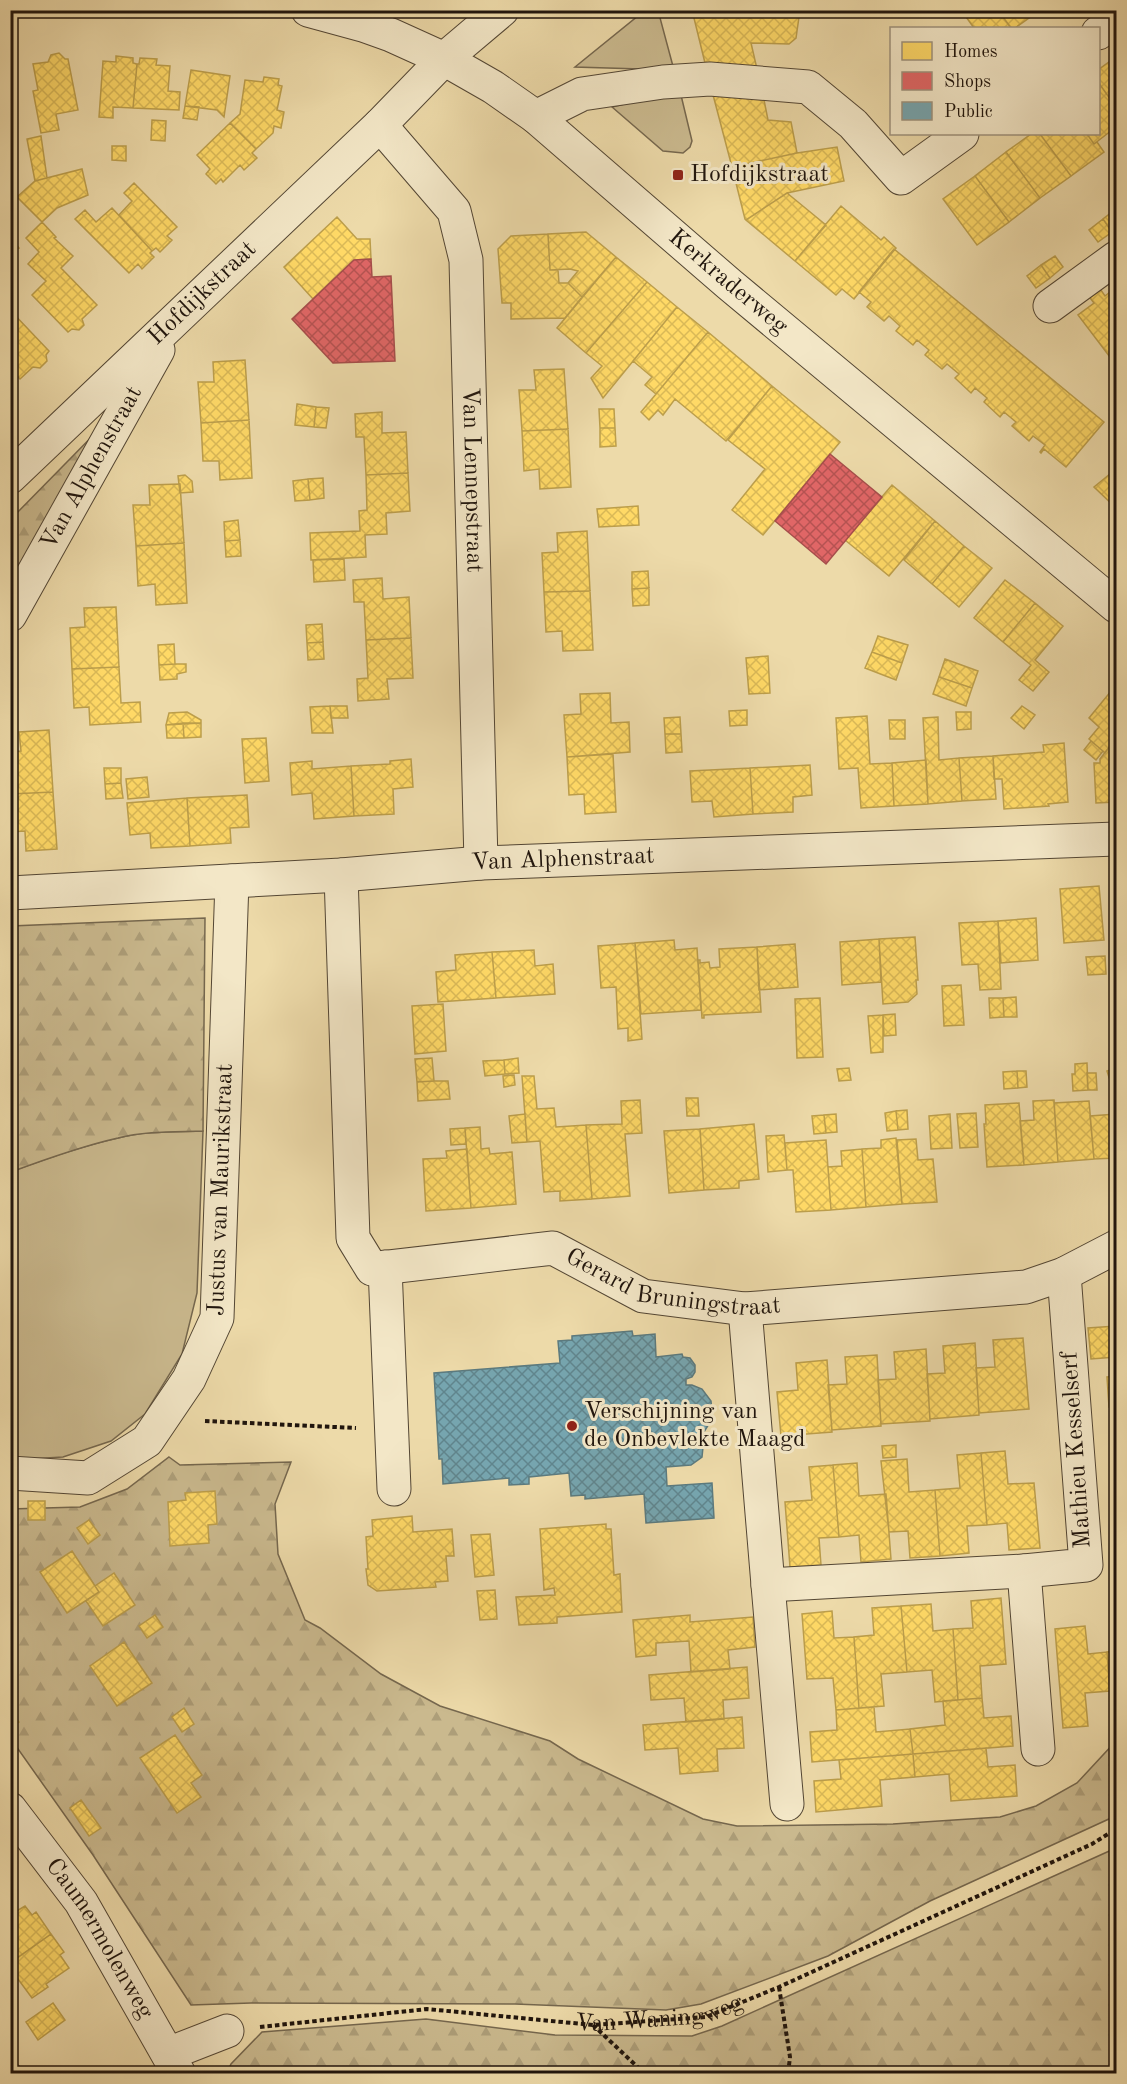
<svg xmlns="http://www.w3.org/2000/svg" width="1127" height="2084" viewBox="0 0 1127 2084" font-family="'Old Standard TT',serif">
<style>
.green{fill:#cab98e;stroke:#75674e;stroke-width:1.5}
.forest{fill:url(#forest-firs);stroke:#75674e;stroke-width:1.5}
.homes{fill:url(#homes-cross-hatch);stroke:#bc9e4b;stroke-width:1.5}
.shops{fill:url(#shops-cross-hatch);stroke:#a64e4b;stroke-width:1.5}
.public{fill:url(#public-cross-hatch);stroke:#5c7a7e;stroke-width:1.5}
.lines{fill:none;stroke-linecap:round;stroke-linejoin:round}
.stream{stroke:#71634b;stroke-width:10}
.minor-casing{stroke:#534634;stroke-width:35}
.path{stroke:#20150d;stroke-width:4;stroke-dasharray:4.5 3;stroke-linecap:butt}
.minor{stroke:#f3e7c7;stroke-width:33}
.poi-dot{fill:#8f2418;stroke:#f3e7c7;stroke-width:2}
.labels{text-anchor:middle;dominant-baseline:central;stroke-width:6;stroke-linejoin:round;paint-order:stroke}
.poi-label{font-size:24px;fill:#20150d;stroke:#f3e7c7;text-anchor:start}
.street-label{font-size:24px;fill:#20150d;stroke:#f3e7c7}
</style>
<defs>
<pattern id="forest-firs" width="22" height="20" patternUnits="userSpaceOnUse" patternTransform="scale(1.5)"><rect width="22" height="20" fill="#cab98e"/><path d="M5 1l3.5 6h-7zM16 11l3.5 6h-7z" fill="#ad9e79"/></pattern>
<pattern id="homes-cross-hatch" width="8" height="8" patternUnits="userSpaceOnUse" patternTransform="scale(1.5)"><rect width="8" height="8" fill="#ffd966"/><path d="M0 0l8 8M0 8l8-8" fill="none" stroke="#dab957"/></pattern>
<pattern id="shops-cross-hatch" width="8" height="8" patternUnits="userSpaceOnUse" patternTransform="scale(1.5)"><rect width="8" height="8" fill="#e06666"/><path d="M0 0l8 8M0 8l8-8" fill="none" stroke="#b55352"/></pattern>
<pattern id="public-cross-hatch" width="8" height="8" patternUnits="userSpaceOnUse" patternTransform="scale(1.5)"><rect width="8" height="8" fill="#76a5af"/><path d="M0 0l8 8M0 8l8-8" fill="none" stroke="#60858d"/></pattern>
</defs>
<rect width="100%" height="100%" fill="#eddaa9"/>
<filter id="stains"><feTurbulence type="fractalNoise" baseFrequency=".00333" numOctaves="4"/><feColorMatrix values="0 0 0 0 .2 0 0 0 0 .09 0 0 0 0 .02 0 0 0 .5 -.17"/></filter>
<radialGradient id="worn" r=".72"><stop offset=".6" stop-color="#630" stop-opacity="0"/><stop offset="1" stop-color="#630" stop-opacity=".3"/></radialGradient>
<path class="green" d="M648,11l11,3 15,56 -99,-3 63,-51z
M680,91l12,50 -2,6 -7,6 -20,-2 -51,-44z
M203,1131l-6,162 -15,61 -37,60 -34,27 -48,16 -52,3 -1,-288c36,-13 72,-26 108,-34 27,-7 57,-6 85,-7z"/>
<path class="forest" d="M119,409l-108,190v-80z
M205,918l-2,213c-28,1 -58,0 -85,7 -36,8 -72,21 -107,34v-246z
M169,1457l11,8 111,-3 -16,42 3,50 27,66 15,8 61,46 59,32 110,35 28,18 125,60 34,7 156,-2 107,-7 36,-11 41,-23 39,-42v72l-5,5 -181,83 -102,55 -127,48 -35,6 -151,-6 -264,-1 -60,2 -98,-150 -82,-116 -1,-230 70,-2 47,-18z
M1116,1848v225l-778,1 -20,-7 -3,6h-88l4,-9 31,-32 164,-13 129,16 137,1 30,-10z"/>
<path class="homes" d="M692,10h49v2l58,5 -3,21 -7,6 -38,-1 6,26 -52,-6z
M961,10h37l13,18h-37z
M998,10h36l2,3 -21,15h-4z
M59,53l6,6h3l10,51 -22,4 3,16 -18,3 -8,-42 5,-1 -5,-26 15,-2 3,-7z
M116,56l17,2v5l4,1 -4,44 -20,-1v11l-14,-1 4,-56 13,1z
M1116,57v50l-18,-25v-12z
M140,58l17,1 -1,6 14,1 -2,25 12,1 -1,18 -46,-2 4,-44h2z
M191,70l39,6 -6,41 -7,-7 -32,-4z
M264,77l15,2 -1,6 4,1 -5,24 7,2 -3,16 -7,-2 -1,7 -17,16 -26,-26 10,-9 5,-34 18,2z
M1098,82l18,25v20l-22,17 -7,-10h11z
M712,91l51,4 5,25 23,2 6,31 -65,14z
M185,106l14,1 -2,13 -14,-2z
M152,120l14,1 -1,20 -14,-1z
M230,123l26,26 -4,4 5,5 -13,12 -4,-5 -17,17 -2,-3 -5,5 -10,-10 4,-5 -13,-14z
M1031,134h9l31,42 -31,22 -34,-46z
M1040,134h47l7,10 3,-2 7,10 -33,24z
M41,136l6,42 -12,3 -8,-42z
M112,146h14v15l-14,-1z
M837,147l7,34 -57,12 -41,27 -1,-1 -13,-52 65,-14z
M1006,152l34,46 -31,24 -34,-46z
M82,169l6,26 -31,13 -15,14 -25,-25 18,-16z
M975,176l34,46 -32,23 -34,-46z
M134,183l43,44 -10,9 5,4 -12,12 -4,-4 -4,3 -33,-36 13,-14 -8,-8z
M787,193l39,32 -31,36 -49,-41z
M841,206l40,34 3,-3 12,11 -42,51 -12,-10 -6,6 -41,-34z
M112,208l40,43 -2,2 4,4 -12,12 -4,-5 -9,9 -54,-54 10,-9 11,12z
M1116,209v19l-4,4 -9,-13z
M337,217l20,22h13l1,20 -17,1 -41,39 -29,-32z
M1103,219l9,13 -14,10 -9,-12z
M42,222l14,15 -2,1 19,18 -12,12 36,37 -15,14 2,6 -5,5 -7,-1 -4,3 -36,-37 14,-14 -18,-17 11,-12 -13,-14z
M586,232l30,25 -34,40 -14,-14 10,-12 -8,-2 -20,1 -2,-36z
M548,234l2,36h8l1,13h9l14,14 -17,21 -54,1v-16h-9l-4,-54 13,-13z
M10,236l9,12 -9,6z
M894,249l210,173 -38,45 -22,-18 -3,4 -1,-1 5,-7 -12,-9 -4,5 -17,-15 4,-4 -12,-10 -4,5 -16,-15 3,-4 -12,-10 -4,5 -16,-15 4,-4 -12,-10 -5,5 -17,-14 4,-5 -12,-10 -4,5 -17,-14 4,-5 -11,-10 -5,5 -17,-14 4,-5 -12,-10z
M1055,256l8,11 -13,11 -9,-13z
M616,257l31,25 -61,71 -29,-25z
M1041,265l9,13 -14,10 -9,-12z
M1116,272v29l-6,-9 5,-3 -7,-10z
M647,282l30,25 -74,91 -12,-20 11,-12 -16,-13z
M1098,286l7,10 5,-4 6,9v57l-3,3 -35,-46 16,-12 -7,-9z
M677,307l31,25 -52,62 -11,-9 7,-8 -19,-16z
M10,310l39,41 -3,4 1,6 -7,7 -7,-1 -13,12 -10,-10z
M708,332l64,54 -46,55 -51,-42 -12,16 -5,-5 -9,10 -8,-8z
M245,360l4,60 -48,3 -3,-41h16l-1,-20z
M564,369l4,60 -46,2 -3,-41h17l-2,-20z
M772,386l68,56 -77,93 -31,-25 33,-41 -37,-29z
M297,404l19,3 -2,20 -19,-2z
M316,407l13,1 -3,20 -12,-1z
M599,409h15l1,19h-15z
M382,412v21l24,-1 2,41 -42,2 -2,-38h-8l-1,-23z
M249,420l3,58 -32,2 -1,-19h-16l-2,-38z
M600,428h15l1,18 -16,1z
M568,429l3,58 -31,2 -1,-20 -15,2 -2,-40z
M1116,469v39l-22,-21z
M408,473l2,38 -24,2 1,21 -22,1 1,22 -55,3 -1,-27 50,-2 -1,-20 8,-1 -1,-35z
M185,475l7,6 1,11 -13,1 -2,-17z
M323,478l1,20 -14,2 -2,-21z
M308,479l2,21 -15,1 -2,-20z
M180,484l4,59 -48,3 -3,-41h17l-1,-20z
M892,485l43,36 -46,55 -44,-36z
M638,506l1,19 -40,2 -2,-18z
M238,520l2,20 -15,1 -1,-19z
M935,521l29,25 -32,38 -28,-24z
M587,531l3,60 -46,1 -2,-39 16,-1 -1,-19z
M240,540l1,16 -15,1 -1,-16z
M184,543l3,60 -31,2 -1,-21 -17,2 -2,-40z
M964,546l28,22 -33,39 -27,-23z
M344,559l1,21 -31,2 -1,-22z
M648,571l1,17 -17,1v-17z
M382,578l1,21 26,-2 2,41 -45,2 -2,-38h-10l-1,-22z
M1005,580l30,23 -32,39 -29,-24z
M649,588v17l-16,1 -1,-17z
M590,591l3,59 -30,1 -1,-20 -16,1 -2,-40z
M1035,603l28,23 -28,34 14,12 -16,19 -14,-11 12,-15 -28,-23z
M116,607l3,60 -47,2 -2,-41 15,-1 -1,-19z
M322,624l1,18 -16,1 -1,-18z
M878,636l30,9 -6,18 -30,-11z
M411,638l2,40 -26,1 2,20 -31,2 -1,-22 11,-1 -2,-38z
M323,642l1,17 -16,1 -1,-17z
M174,644l1,20 -16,1 -1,-20z
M872,652l30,11 -6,17 -31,-12z
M768,656l2,37 -21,1 -3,-36z
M945,659l33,12 -6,17 -33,-11z
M175,664h11v8l-9,2v5l-17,1 -1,-15z
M119,667l2,36 19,-1 1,20 -51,3 -1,-18 -15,1 -2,-39z
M939,677l33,11 -6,18 -33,-12z
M1116,685v53l-11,15 -16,-14 10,-12 -10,-9z
M610,693l1,30 18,-1 1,30 -63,5 -3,-42 17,-1 -1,-20z
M330,706h17l1,12h-17z
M330,706l3,27h-21l-2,-26z
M1022,706l13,9 -11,14 -13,-11z
M747,710v15l-17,1 -1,-15z
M187,712l14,8v3l-35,2 3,-12z
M956,712h15v17l-14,1z
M867,716l3,48 22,-1 2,43 -33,2 -3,-40 -19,1 -3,-51z
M680,717l1,17h-16l-1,-16z
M938,717l1,43 20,-2 3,43 -34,3 -5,-86z
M889,720h16v19h-15z
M183,723h18v14l-17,1z
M183,723l1,15h-17l-1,-13z
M49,730l4,62 -43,2v-42l11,-1 -2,-19z
M665,734h16l1,18 -16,1z
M266,738l3,43 -24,2 -3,-44z
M1116,738v64l-20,1 -2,-40h6v-4z
M1091,741l12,10 -7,9 -12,-10z
M1064,743l4,59 -20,2 1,2 -45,3 -2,-30h-8l-1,-23 51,-4 -1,-7z
M613,754l3,58 -31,2 -1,-20 -15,1 -2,-38z
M993,756l3,43 -34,2 -3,-43z
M411,759l2,28 -20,2 1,25 -40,2 -3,-50 39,-2v-3z
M926,760l2,44 -34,2 -2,-43z
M312,761v8l39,-3 3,50 -40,3 -2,-26 -20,2 -2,-32z
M810,765l2,30 -19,2v15l-40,2 -3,-46z
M104,768h17v15l-16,1z
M750,768l3,46 -39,3 -2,-16 -20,1 -2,-31z
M147,777l2,20 -21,2 -2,-20z
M121,783l2,15 -17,1 -1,-15z
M53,792l4,57 -31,2 -1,-20 -15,1v-38z
M247,795l2,32 -19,1 1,15 -41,3 -3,-48z
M187,798l3,48 -39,2 -1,-15 -20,2 -3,-32z
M1099,886l5,54 -40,3 -4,-54z
M1036,918l2,42 -37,3 -3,-42z
M998,921l3,68 -21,1 -2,-26 -16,1 -3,-42z
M915,937l3,43h-2l1,14 -9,8 -25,2 -4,-65z
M879,939l2,43 -39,3 -2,-43z
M674,940l1,10 22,-2 4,62 -60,4 -6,-71z
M635,943l7,96 -14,2v-13l-10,1 -2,-42 -15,1 -3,-42z
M795,944l3,43 -39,3 -2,-43z
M757,947l4,65 -57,3v3h-2l-4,-58h2v3l9,-1 1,6 10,-1 -1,-18z
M534,950l1,16 18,-2 2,30 -59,4 -4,-46z
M492,952l4,46 -58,4 -2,-30 20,-2 -1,-15z
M1105,956l1,18 -18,1 -2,-18z
M961,985l3,40 -20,1 -2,-40z
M1016,997l1,20h-13l-1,-19z
M820,998l3,59 -26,1 -2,-59z
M989,998h14l1,19 -14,1z
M443,1004l3,47 -31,3 -3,-48z
M895,1014l1,21 -12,1 -1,-21z
M883,1015v37l-12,1 -3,-37z
M432,1058l2,23 -17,1 -2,-23z
M518,1058l1,15 -14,1 -1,-14z
M504,1060l1,14 -20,2 -2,-15z
M1087,1063l1,27 -15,1 -1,-17h3v-10z
M849,1068l2,12 -12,1 -2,-12z
M1116,1068v32l-9,-29z
M1017,1071h9l1,16 -9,1z
M1017,1071l1,17 -14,1 -1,-17z
M1087,1073h9l1,17h-9z
M514,1075l1,10 -11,2 -1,-11z
M522,1076h12l3,33 17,-1 2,19 30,-2 6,74 -32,2v-10l-16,1 -4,-51 -13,1z
M434,1081h14l2,18 -32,2 -1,-19z
M686,1098h12l1,18h-12z
M640,1100l2,33 -17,1 5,62 -38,3 -6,-74 36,-1 -1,-23z
M1054,1100l4,62 -34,3 -4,-44 14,-1 -1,-19z
M1089,1101l5,58 -36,3 -4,-59z
M1019,1103l5,62 -37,2 -3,-43h2l-1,-19z
M907,1110l1,19 -10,1 -2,-19z
M896,1111l2,19 -11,1 -2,-18z
M976,1113l2,34 -18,1 -3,-34z
M525,1114l2,28 -15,1 -3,-27z
M836,1114l1,18 -11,1 -2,-18z
M950,1114l2,34 -21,1 -2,-33z
M1116,1114v44l-22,1 -4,-43z
M824,1115l2,18 -12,1 -2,-18z
M754,1124l5,55 -20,2v7l-35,2 -4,-61z
M480,1127l1,22 8,-1 1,6 22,-2 4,52 -45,4 -6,-80z
M465,1128l1,16 -15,1 -1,-16z
M700,1129l4,61 -35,3 -5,-62z
M784,1135l3,35 -19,2 -2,-36z
M896,1138l6,66 -36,3 -4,-58 19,-1v-8z
M916,1139l2,21 15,-1 4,43 -35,2 -5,-64z
M826,1140l5,70 -35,2 -3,-42h-6l-2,-27z
M467,1149l4,59 -45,3 -3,-52 24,-1 -1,-7z
M862,1149l4,58 -35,3 -3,-43 14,-1 -1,-15z
M1116,1326v31l-25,2 -3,-31z
M1023,1338l6,71 -50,4 -3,-45 19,-1 -2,-27z
M975,1343l4,72 -49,4 -3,-45 18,-1 -2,-27z
M926,1349l4,72 -49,3 -3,-44 18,-1 -2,-27z
M877,1355l4,71 -49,4 -4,-45 19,-1 -2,-27z
M827,1360l5,72 -51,4 -4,-44 21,-2 -2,-27z
M1116,1376v31h-7l-2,-30z
M896,1445v12l-13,1 -1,-12z
M1112,1447h4v29h-1z
M1005,1451l3,33 26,-1 6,65 -31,2 -2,-27 -20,2 -6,-72z
M981,1453l6,72 -20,1 2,27 -29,3 -5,-66 25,-2 -3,-33z
M907,1459l2,33 26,-2 5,66 -30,2 -2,-27 -19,1 -8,-71z
M857,1463l2,33 27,-2 5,65 -30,3 -2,-27 -20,2 -6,-72z
M833,1465l6,72 -20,1 2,27 -31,2 -5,-65 27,-2 -3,-33z
M215,1491l2,33 -9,1 1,18 -39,3 -2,-44 18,-2 -1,-7z
M28,1501h17v19h-17z
M412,1516l1,16 39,-3 2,27h-8l2,25 -13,1 1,5 -59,4 -9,-6 -2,-16h2l-2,-32 7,-1 -1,-16z
M89,1520l11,15 -12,9 -11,-16z
M606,1524v5h5l3,46 6,-1 2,38 -65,5v6l-38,2 -3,-28 39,-2 -1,-7 -10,2 -4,-61z
M490,1534l4,41 -19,2 -4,-42z
M72,1551l27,41 -32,21 -27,-41z
M114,1573l21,32 -32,21 -17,-25 13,-9 -4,-6z
M495,1590l2,29 -17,1 -3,-29z
M1001,1598l5,66 -26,2 2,32 -24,2 -5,-71 20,-1 -2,-27z
M931,1604l2,27 20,-2 5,71 -23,2 -3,-32 -25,2 -6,-66z
M901,1606l6,66 -26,2 3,32 -25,2 -5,-71 20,-2 -2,-27z
M832,1611l2,27 20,-1 5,71 -23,2 -3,-32 -26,1 -5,-65z
M155,1615l8,12 -16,11 -8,-12z
M690,1615v7l63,-5 2,30 -27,3 2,19 -39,3 -2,-31 -33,2v12l-20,2 -3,-37z
M1085,1626l3,28 19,-2 3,39 -25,2 3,33 -25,2 -8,-99z
M124,1642l28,41 -35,23 -27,-40z
M1116,1651v73h-4l-5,-72z
M747,1667l2,31 -26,2 1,19 -38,3 -2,-24 -33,2 -2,-25z
M982,1698l2,20 27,-2 2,30 -100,8 -3,-25 35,-4 -2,-24z
M874,1707l2,25 34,-3 3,25 -101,8 -2,-30 27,-2 -1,-20z
M184,1708l10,16 -12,8 -10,-15z
M10,1710l9,12 -9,6z
M742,1717l2,31 -27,1 1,22 -38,3 -2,-26 -33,2 -2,-25z
M175,1735l27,40 -11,8 10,14 -24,16 -37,-55z
M986,1748l2,19 27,-2 2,31 -66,5 -2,-27 -34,3 -2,-23z
M913,1754l2,23 -35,3 2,26 -66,6 -2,-31 27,-2 -2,-19z
M81,1800l20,28 -12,8 -19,-28z
M25,1906l7,9 4,-3 15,22 -41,29v-48z
M51,1934l13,18 -4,3 9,13 -23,16 2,3 -16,11 -14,-19 -3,2 -5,-6v-12z
M53,2003l12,17 -27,20 -12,-18z"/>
<path class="shops" d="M371,259l1,18 19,-1 4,85 -62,2 -41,-44 62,-59z
M830,454l52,43 -56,67 -51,-43z
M1113,908h3v35z"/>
<path class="public" d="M632,1331l1,5 22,-2 1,23 26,-3 1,3 7,1 5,7v7l-3,5 -6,2v6h6l10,4 9,12 1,12 -3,11 -5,8 -13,5v2l6,1 6,7 -1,10 -11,8 -25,2 1,19 45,-3 2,35 -68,5 -2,-29 -59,5v-4l-14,1 -2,-23 -40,4v7l-20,1v-7l-66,6 -1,-25h-3l-5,-86 126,-10 -2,-22 14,-1v-4z"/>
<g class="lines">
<path class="stream" d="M10,2064l12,10"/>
<defs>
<g id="minor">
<path id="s2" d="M308,10l55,15 28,10 53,24 49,28 43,30 193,167 387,322"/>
<path d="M1098,33l18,-13"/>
<path d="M536,117l46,-23 81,-12 47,-3 98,8 45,37 48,54 61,-44"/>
<path id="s3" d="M380,125l74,86 12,49 15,603"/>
<path d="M1050,306l66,-48"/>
<path id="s4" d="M10,477l370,-352 64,-66 58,-49"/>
<path id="s5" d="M10,615l148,-265"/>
<path id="s6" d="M341,875l12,363 19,31 181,-21 90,48 102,13 281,-22 38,-13 52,-27"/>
<path id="s7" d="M10,893l331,-18 140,-12 635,-24"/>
<path d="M385,1267l9,222"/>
<path d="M745,1309l23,276 256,-14 62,-6 -22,-291"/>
<path id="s8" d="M10,1473l78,5 59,-37 42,-62 28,-61 15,-437"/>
<path d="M1024,1571l14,178"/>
<path d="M768,1585l19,219"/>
<path id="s9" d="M10,1809l71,93 98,172"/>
<path d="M168,2054l59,-23"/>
</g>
</defs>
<use href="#minor" class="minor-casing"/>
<g class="path">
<path d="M205,1421l151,7"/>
<path d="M779,1987l11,70 -2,17"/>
<path d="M593,2025l52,49"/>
<path id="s1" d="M260,2027l167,-18 166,16 113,-8 73,-30 313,-143 24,-15"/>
</g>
<use href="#minor" class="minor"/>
</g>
<g class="poi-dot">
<rect x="672" y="169" width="12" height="12" rx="3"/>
<circle cx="572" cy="1426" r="6"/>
</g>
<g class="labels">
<g class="poi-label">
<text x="690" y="175">Hofdijkstraat</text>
<text x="584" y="1412">Verschijning van<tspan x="584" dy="28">de Onbevlekte Maagd</tspan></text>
</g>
<g class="street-label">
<text stroke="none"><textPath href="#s2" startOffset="507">Kerkraderweg</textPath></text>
<text stroke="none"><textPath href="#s4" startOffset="266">Hofdijkstraat</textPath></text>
<text stroke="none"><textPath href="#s5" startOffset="168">Van Alphenstraat</textPath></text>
<text stroke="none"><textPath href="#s3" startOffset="384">Van Lennepstraat</textPath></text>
<text stroke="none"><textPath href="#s7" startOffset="554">Van Alphenstraat</textPath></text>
<text stroke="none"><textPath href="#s8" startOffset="418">Justus van Maurikstraat</textPath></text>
<text stroke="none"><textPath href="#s6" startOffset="710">Gerard Bruningstraat</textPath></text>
<text transform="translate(1077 1450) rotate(-94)">Mathieu Kesselserf</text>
<text stroke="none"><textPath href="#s9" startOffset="158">Caumermolenweg</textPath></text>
<text stroke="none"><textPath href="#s1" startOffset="402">Van Waningweg</textPath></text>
</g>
</g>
<rect width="1127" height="2084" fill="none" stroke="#eddaa9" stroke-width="36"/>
<rect x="12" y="12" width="1103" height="2060" fill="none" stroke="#20150d" stroke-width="3"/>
<rect x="18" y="18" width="1091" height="2048" fill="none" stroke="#20150d" stroke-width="1.5"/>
<rect x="890" y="27" width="210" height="108" fill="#f3e7c7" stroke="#9f937d" stroke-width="1.5"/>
<rect x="902" y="42" width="30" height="18" fill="#ffd966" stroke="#9f937d" stroke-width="1.5"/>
<text x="944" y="57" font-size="18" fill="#20150d">Homes</text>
<rect x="902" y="72" width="30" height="18" fill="#e06666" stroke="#9f937d" stroke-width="1.5"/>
<text x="944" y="87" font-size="18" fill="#20150d">Shops</text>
<rect x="902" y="102" width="30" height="18" fill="#76a5af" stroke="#9f937d" stroke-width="1.5"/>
<text x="944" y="117" font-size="18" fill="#20150d">Public</text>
<rect width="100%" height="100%" filter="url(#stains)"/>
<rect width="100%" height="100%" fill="url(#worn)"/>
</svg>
